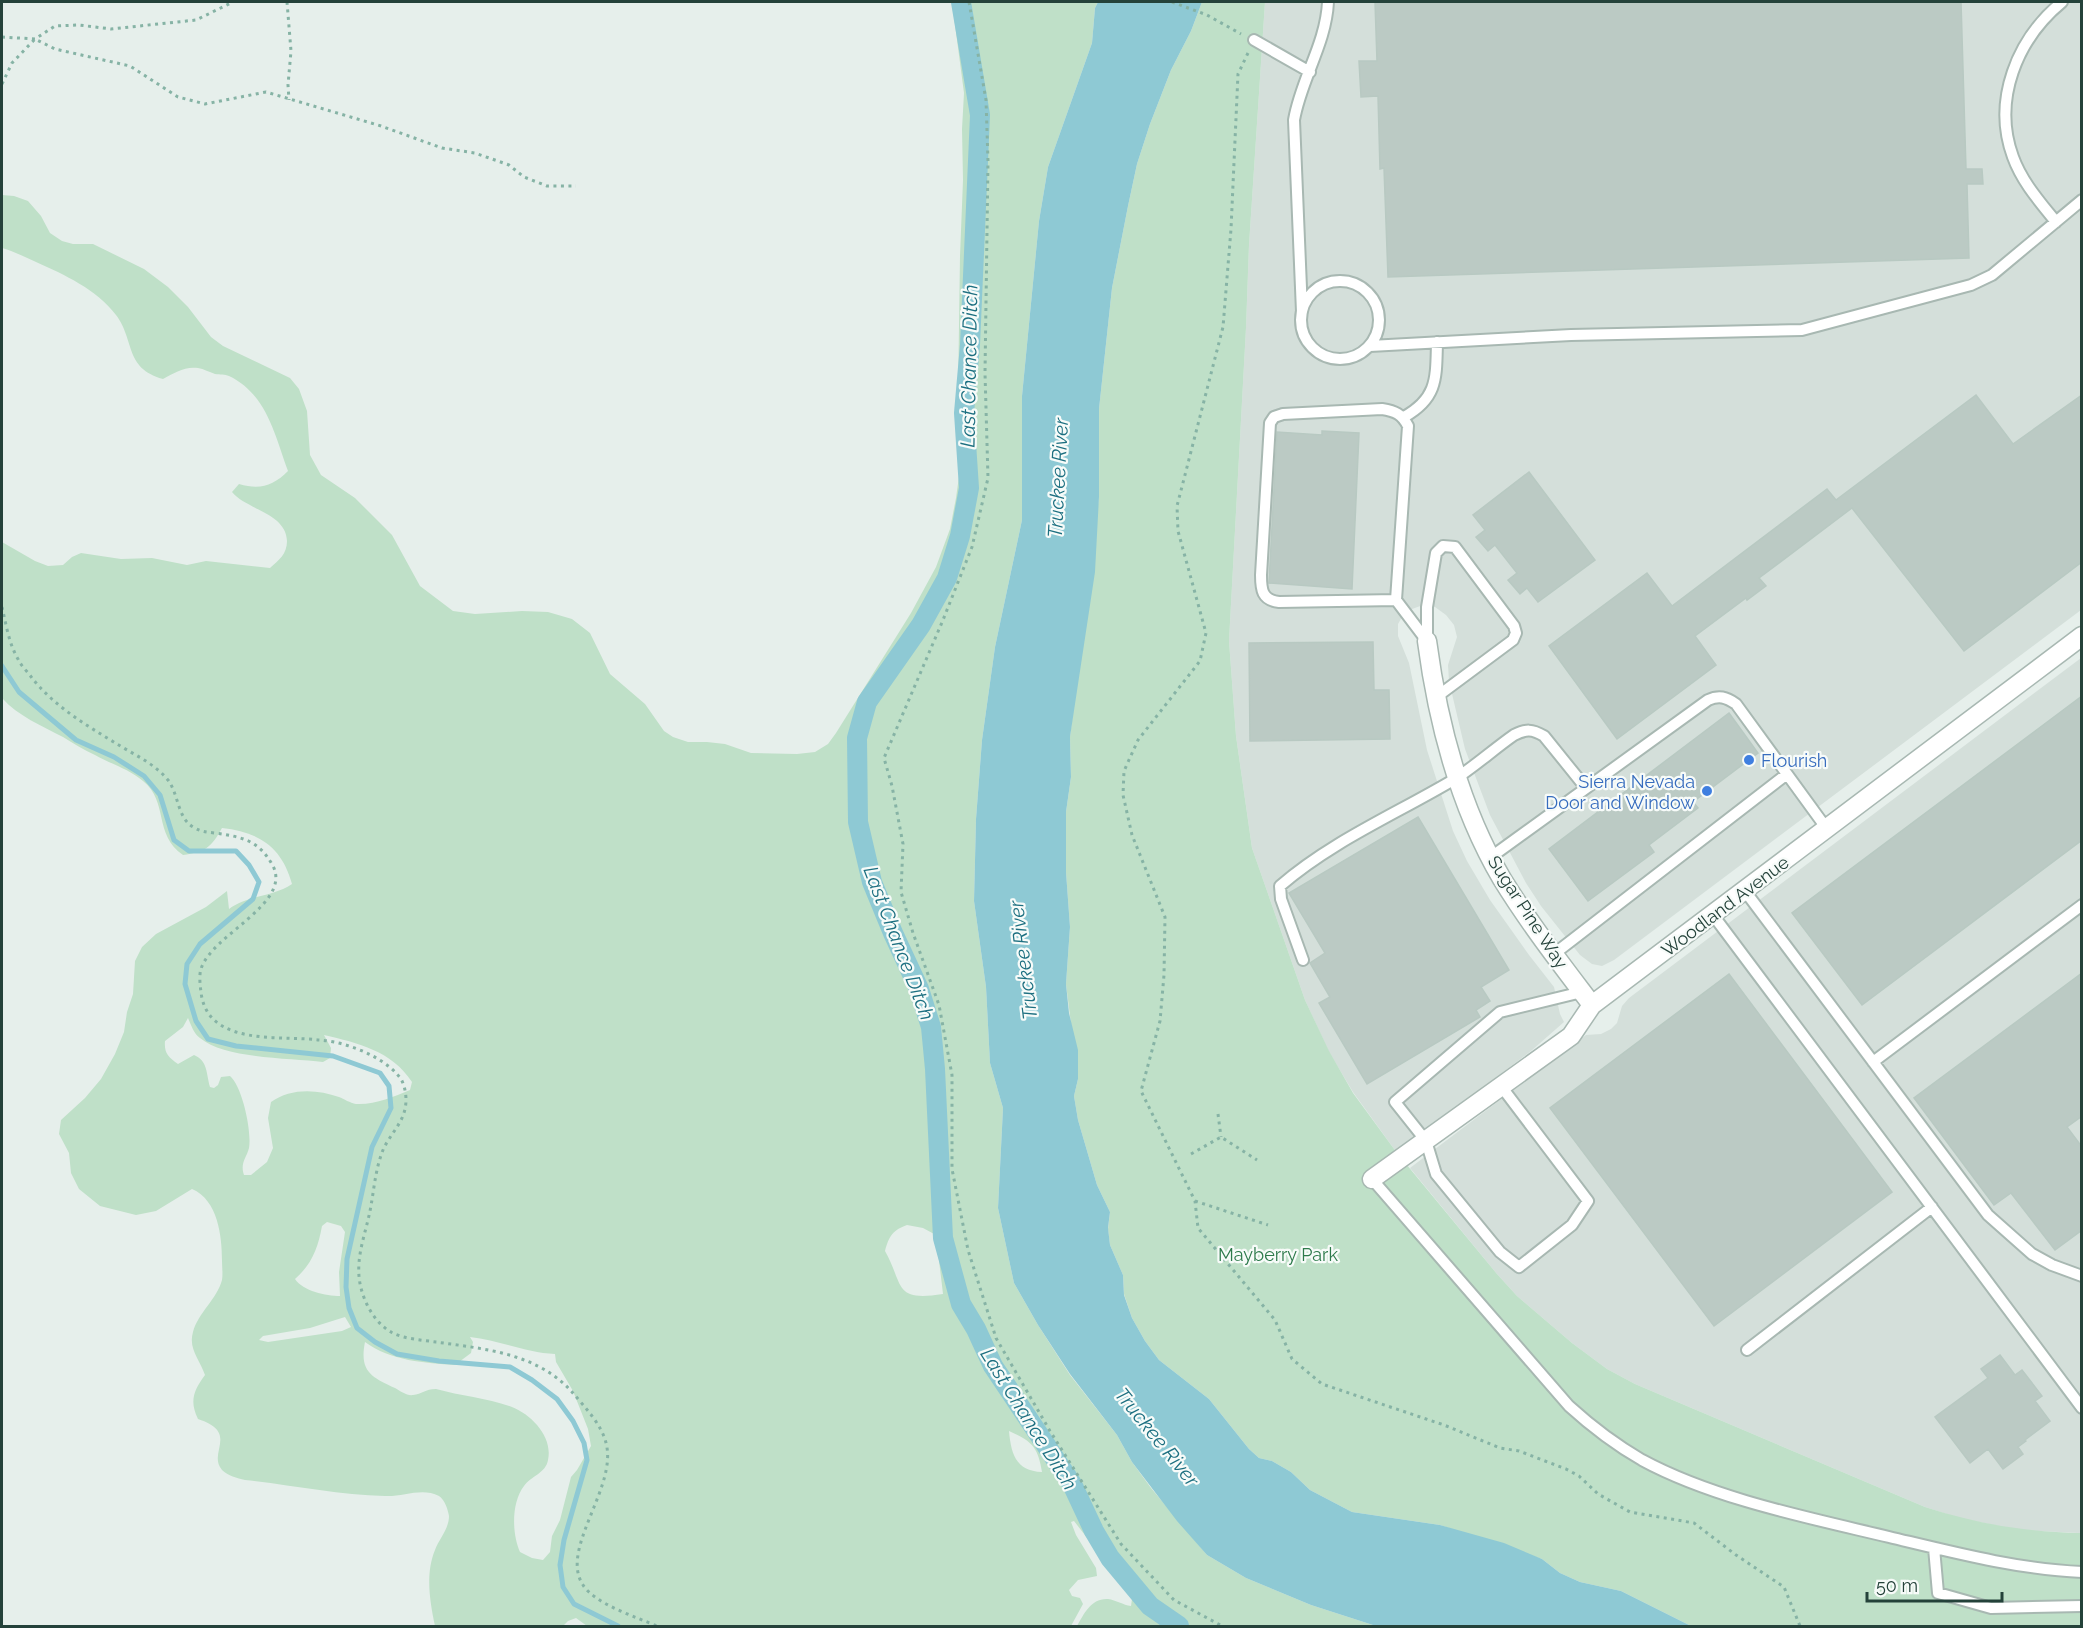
<svg xmlns="http://www.w3.org/2000/svg" width="2083" height="1628" viewBox="0 0 2083 1628" font-family="Raleway,sans-serif">
<style>
.built{fill:#d4dfda}
.green{fill:#bfe0c8;fill-rule:evenodd}
.water{fill:#8ec9d4}
.lines{fill:none;stroke-linecap:round;stroke-linejoin:round}
.stream{stroke:#8ec9d4;stroke-width:5}
.canal{stroke:#8ec9d4;stroke-width:20}
.building{fill:#bbcac4;stroke:#b8c9c2;stroke-width:1.5}
.service-casing{stroke:#a8b8b2;stroke-width:14}
.minor-casing{stroke:#a8b8b2;stroke-width:21}
.path{stroke:#86b3a5;stroke-width:3;stroke-dasharray:3 4.5;stroke-linecap:butt}
.service{stroke:#fff;stroke-width:10}
.minor{stroke:#fff;stroke-width:18}
.shop-dot{fill:#3f7fe0;stroke:#f7fbf9;stroke-width:2}
.labels{text-anchor:middle;dominant-baseline:central;stroke-width:4.5;stroke-linejoin:round;paint-order:stroke}
.shop-label{font-size:18px;fill:#366cbe;stroke:#f7fbf9;text-anchor:start}
.street-label{font-size:18px;fill:#24423a;stroke:#f7fbf9}
.park-label{font-size:18px;fill:#2d7a4b;stroke:#f7fbf9}
.water-label{font-size:20px;font-style:italic;fill:#1c6f80;stroke:#f7fbf9}
</style>
<rect width="100%" height="100%" fill="#e6efeb"/>
<path class="built" d="M1265,2h816v608l-467,350 -12,6 -10,-2 -12,-9 -39,-49 -15,-23 -36,-68 -25,-66 -16,-68 -1,-16 9,-28 -3,-12 -8,-10 -11,-8 -12,-2 -11,4 -10,8 -4,7v12l11,27 18,87 26,81 14,30 23,39 39,55 25,32 6,27 4,8 -33,29 -134,102 -44,-61 -24,-40 -24,-52 -53,-152 -16,-112 -7,-95 17,-313 3,-83z
M2081,658v875l-63,-3 -59,-12 -34,-11 -290,-123 -28,-15 -35,-26 -55,-47 -20,-22 -87,-106 176,-133 15,-1 10,-5 6,-6 5,-17 7,-8z"/>
<path class="green" d="M952,2h146l-3,6 -3,35 -44,124 -9,54 -17,175v124l-27,127 -13,93 -6,79 -2,82 12,86 4,76 13,45 -5,100 16,75 24,42 32,50 47,60 15,27 19,26 56,67 39,23 65,27 65,21h-299c7,-12 14,-28 31,-27 8,1 15,6 23,7l2,-14 -14,-13 -45,-58 -3,1 5,13 20,33 1,8 -19,4 -9,10 3,6 8,2 3,6 -12,22h-484l-11,-8 -8,3 -5,5h-128c-5,-24 -10,-52 0,-76 4,-11 14,-21 14,-34 -1,-6 -4,-16 -10,-20 -17,-9 -36,1 -54,0 -47,-1 -93,-11 -140,-16 -8,-2 -17,-4 -23,-10 -15,-18 18,-37 -24,-51 -9,-18 -4,-29 7,-44 -5,-15 -17,-26 -12,-43 5,-19 24,-33 29,-52 1,-6 0,-13 0,-19 0,-25 -4,-61 -30,-72l-36,22 -20,4 -36,-9 -21,-17 -8,-16 -2,-20 -10,-19 2,-14 24,-22 16,-19 14,-25 9,-22 3,-20 6,-18 2,-33 7,-14 14,-13 50,-27 21,-16 2,18c19,-14 44,-12 63,-25 -10,-37 -33,-52 -70,-56 -11,20 -17,24 -39,27 -30,-21 -14,-53 -40,-74 -14,-12 -32,-17 -48,-26 -11,-5 -22,-12 -32,-18 -21,-11 -45,-21 -61,-39v-156l33,19 13,5 15,-1 9,-8 9,-4 40,6 31,-1 35,7 19,-4 64,7c9,-8 17,-14 17,-27 -1,-28 -40,-31 -55,-49l7,-8c21,6 34,2 49,-13 -13,-35 -21,-77 -59,-95 -4,-2 -9,-1 -14,-2 -6,-2 -11,-5 -17,-6 -13,-2 -24,5 -35,11 -39,-11 -28,-39 -47,-64 -20,-26 -51,-40 -80,-53 -11,-5 -23,-11 -34,-14v-53l12,1 14,5 13,15 9,17 12,8 11,3h20l51,25 24,18 20,20 23,30 12,9 67,32 9,11 8,22 3,44 11,20 34,23 37,37 28,51 33,25 22,3 47,-3 26,1 24,7 18,14 20,41 35,30 19,27 9,6 15,5h19l18,2 26,9 46,1 18,-2 13,-8 8,-11 75,-120 25,-46 14,-38 6,-31 5,-36 -3,-67 2,-139 3,-76 -1,-51 2,-36zM188,1018c3,7 6,16 12,20 25,21 90,20 123,24l7,-4 1,-10 -7,-13c34,8 68,16 88,47l-2,8c-17,7 -35,15 -54,14 -6,-1 -12,-5 -17,-7 -22,-8 -49,-9 -68,5l-3,16 5,30 -6,14 -16,13h-7c-4,-12 2,-16 5,-27 3,-17 -7,-62 -19,-72l-9,1 -3,8 -4,3 -4,-1c-4,-14 -2,-26 -16,-32l-16,9c-10,-7 -14,-11 -13,-23l18,-14zM327,1222l14,4 4,6 -6,40 1,24c-14,0 -37,-5 -45,-17 17,-15 23,-31 27,-53zM907,1225l16,3 13,7 7,59c-50,8 -39,-9 -58,-43 4,-15 8,-21 22,-26zM345,1317l6,10 -9,4 -74,11 -9,-2 4,-4 47,-8zM470,1337c29,3 56,16 85,17l1,8 17,29 15,38 3,17 -14,24 -6,7 -11,43 -8,16 -2,16 -7,8 -11,-2 -12,-6c-8,-18 -9,-49 4,-66 7,-10 22,-13 24,-26 5,-23 -16,-45 -36,-53 -24,-9 -51,-11 -76,-18 -11,0 -14,5 -23,6 -6,1 -13,-4 -18,-7 -23,-11 -36,-16 -30,-46 25,19 61,21 90,23l16,-12 2,-11zM1009,1431c22,10 29,15 33,41 -26,-1 -31,-18 -33,-41z
M1202,2h63l-16,243 -3,83 -17,313 7,95 16,112 53,152 24,51 24,42 44,60 100,121 20,22 55,47 35,26 28,15 290,123c52,17 102,25 156,26v93h-390l-70,-35 -41,-9 -20,-9 -18,-14 -102,-34 -88,-13 -42,-22 -19,-18 -19,-11 -13,-3 -10,-9 -40,-50 -50,-39 -14,-19 -13,-23 -8,-24 -1,-19 -13,-30 -2,-16 2,-17 -13,-27 -19,-65 -4,-24 4,-17 -12,-95 4,-57 -4,-55v-60l5,-35 -1,-40 29,-240v-88l13,-121 16,-82 9,-42 13,-40 21,-54 20,-39z"/>
<path class="water" d="M1098,2h104l-11,29 -20,39 -21,54 -13,40 -9,42 -16,82 -13,121v88l-4,75 -25,165 1,40 -5,35v60l4,55 -4,57 3,29 9,37v29l-4,17 4,24 19,65 13,27 -2,16 2,17 13,30 1,20 8,23 13,23 14,19 50,39 40,50 10,9 13,3 19,11 19,18 42,22 88,13 64,18 38,16 18,14 20,9 41,9 70,35h-315l-65,-21 -65,-27 -39,-23 -30,-34 -45,-59 -15,-27 -47,-61 -32,-49 -24,-42 -16,-75 5,-100 -13,-45 -4,-76 -12,-86 2,-82 6,-79 13,-93 27,-127v-124l17,-175 9,-54 44,-124 3,-35z"/>
<g class="lines">
<path class="stream" d="M2,666l17,26 57,48 38,17 30,19 16,19 14,45 15,11h47l13,14 10,17 -6,17 -53,45 -13,20 -2,20 11,37 12,18 28,7 97,10 47,17 9,13 2,22 -19,39 -25,112 -1,28 3,21 8,20 18,14 22,12 42,7 71,6 22,13 25,19 16,22 11,22 3,17 -23,80 -4,25 3,22 11,17 44,22"/>
<path class="canal" d="M961,2l19,113 -10,230 -6,68 5,75 -9,48 -13,42 -26,47 -54,77 -10,36 1,84 14,60 21,51 26,56 12,38 4,42 8,169 18,66 15,25 17,37 79,118 22,47 16,27 40,48 29,20"/>
</g>
<path class="building" d="M1375,2h586l5,167h16l1,15h-16l2,74 -581,19 -4,-109 -4,1 -2,-73 -17,1 -2,-36h18z
M1976,395l37,49 69,-49v167l-118,89 -112,-143 -93,70 7,8 -19,14 -1,-2 -51,38 21,29 -99,74 -68,-93 98,-73 25,33 155,-117 9,11z
M1322,431l37,2 -7,156 -83,-6 8,-151 45,3z
M1529,472l66,88 -57,42 -11,-14 -7,6 -12,-14 9,-7 -22,-28 -7,6 -12,-14 9,-7 -12,-15z
M1373,642l1,48h15l1,49 -140,2 -1,-98z
M2082,696v144l-220,165 -70,-92z
M1729,713l29,40 -65,49 5,6 -49,37 5,7 -66,49 -39,-52z
M1418,817l91,153 -28,17 9,14 -14,9 4,7 -113,67 -48,-81 11,-6 -20,-34 15,-10 -36,-60z
M2082,973v143l-15,11 15,20v83l-27,20 -44,-57 -17,12 -80,-107z
M1729,974l163,218 -178,134 -164,-218z
M2000,1355l15,20 7,-5 20,26 -7,5 15,20 -25,19 1,1 -8,6 5,7 -20,15 -15,-20 -18,14 -35,-46 53,-39 -7,-9z"/>
<g class="lines">
<defs>
<path id="service" d="M1254,40l56,32
M2056,222c-16,-20 -34,-40 -43,-65 -21,-57 4,-118 49,-155
M1301 320a39 39 0 1 1 78 0a39 39 0 1 1-78 0Z
M1302,312l-8,-192c7,-41 32,-76 34,-118
M1370,346l201,-11 231,-5 169,-45 21,-10 90,-75
M1404,417c34,-19 32,-39 33,-75
M1396,600l-117,2c-17,-2 -18,-12 -18,-27l9,-152 4,-6 9,-3 99,-5c13,2 20,5 26,17l-12,174 31,41
M1427,641v-34l9,-54 7,-7 12,1 59,79 2,7 -3,7 -78,58
M1491,857l217,-157c11,-5 18,-3 28,4l91,125
M1745,891l243,324 44,39 20,11 30,11
M1713,915l369,493
M1554,954l233,-180
M1303,960l-22,-61 -1,-13c52,-45 116,-72 175,-107 20,-13 39,-30 59,-44 12,-6 18,-6 30,1l42,52
M1873,1062l209,-157
M1501,1086l87,115 -16,24 -53,42 -19,-15 -64,-78 -10,-33 -31,-39 105,-90 82,-20
M1372,1179l197,227c22,20 47,39 73,54 72,39 168,58 247,77 63,15 127,32 193,35
M1747,1350l185,-143
M1934,1548l4,45 53,15 91,-2"/>
<path id="minor" d="M1427,641c11,83 32,165 75,238 27,44 59,85 90,126
M1372,1179l199,-143 21,-31 490,-369"/>
</defs>
<use href="#service" class="service-casing"/>
<use href="#minor" class="minor-casing"/>
<path class="path" d="M287,2l4,49 -3,34 1,15
M969,2l17,98 2,61 -3,212 3,105 -16,69 -29,73 -59,138 8,28 11,58 -2,48 12,41 26,72 13,70v94l16,81 28,88 54,93 71,113 53,56 48,26
M1172,2l35,13 34,19
M2,37l33,2 20,-13 24,-1 32,4 85,-9 37,-18
M1248,53l-10,21 -7,155 -8,98 -46,179 1,25 28,102 -6,28 -62,79 -14,31 -1,24 9,40 33,82 -1,58 -4,46 -19,70 54,110 3,27 77,92 17,39 30,25 122,41 56,23 19,3 47,18 13,7 19,18 32,18 64,11 42,32 48,32 16,39
M2,84l10,-21 23,-24 20,10 75,17 48,31 27,7 61,-12 115,34 61,22 33,5 34,12 15,12 23,9h29
M2,607c4,17 7,37 16,52 3,7 10,13 14,19 23,29 54,47 85,66 18,11 38,20 51,36 11,15 9,37 25,47 8,5 14,5 22,6 27,4 44,7 58,33 19,38 -62,69 -72,103 -2,6 -1,16 0,23 1,10 5,20 12,27 25,24 74,17 106,21 17,1 36,7 52,15 11,6 22,13 30,24 5,9 6,21 4,30 -3,15 -16,27 -22,41 -8,20 -9,41 -13,61 -5,25 -16,50 -9,77 4,16 14,35 30,44 12,7 31,8 45,10 49,7 101,11 136,50 12,14 30,33 34,51 12,44 -47,106 -23,142 12,19 53,32 74,41
M1218,1114l3,23
M1191,1154l30,-17 36,23
M1195,1201l73,24"/>
<use href="#service" class="service"/>
<use href="#minor" class="minor"/>
</g>
<g class="shop-dot">
<circle cx="1749" cy="760" r="6"/>
<circle cx="1707" cy="791" r="6"/>
</g>
<g class="labels">
<g class="shop-label">
<text x="1761" y="760">Flourish</text>
<text x="1695" y="781" text-anchor="end">Sierra Nevada<tspan x="1695" dy="21">Door and Window</tspan></text>
</g>
<g class="street-label">
<text transform="translate(1725 906) rotate(-37)">Woodland Avenue</text>
<text transform="translate(1528 912) rotate(57)">Sugar Pine Way</text>
</g>
<g class="park-label">
<text x="1278" y="1254">Mayberry Park</text>
</g>
<g class="water-label">
<text transform="translate(969 366) rotate(-89)">Last Chance Ditch</text>
<text transform="translate(1058 478) rotate(-87)">Truckee River</text>
<text transform="translate(899 943) rotate(69)">Last Chance Ditch</text>
<text transform="translate(1023 960) rotate(-97)">Truckee River</text>
<text transform="translate(1029 1419) rotate(58)">Last Chance Ditch</text>
<text transform="translate(1157 1437) rotate(51)">Truckee River</text>
</g>
</g>
<rect width="2083" height="1628" fill="none" stroke="#24423a" stroke-width="6"/>
<path d="M1867 1592v9h135v-9" fill="none" stroke="#24423a" stroke-width="3"/>
<text x="1876" y="1592" font-size="18" fill="#24423a" stroke="#f7fbf9" stroke-width="4.5" paint-order="stroke">50 m</text>
</svg>
